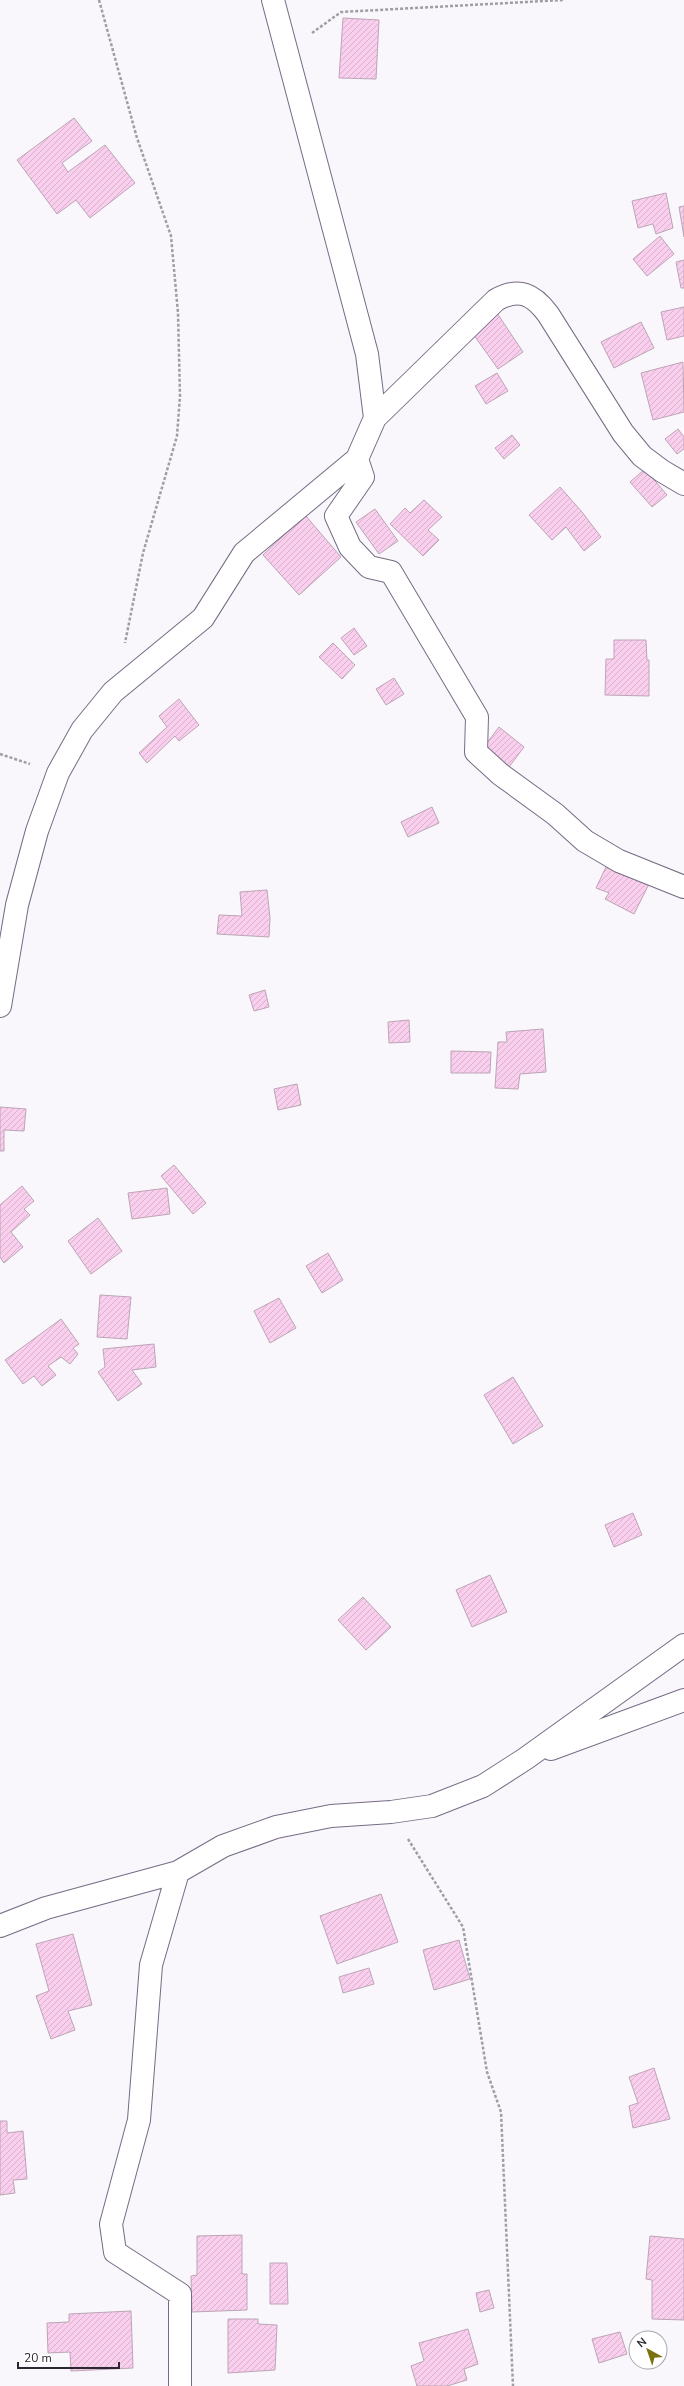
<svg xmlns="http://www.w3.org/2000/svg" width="684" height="2386" viewBox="0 0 684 2386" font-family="'Nunito Sans',sans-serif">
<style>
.building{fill:url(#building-hatch);stroke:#bda4b6}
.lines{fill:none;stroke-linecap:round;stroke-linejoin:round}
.minor-casing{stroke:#766c84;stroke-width:24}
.path{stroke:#a09da4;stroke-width:2.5;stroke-dasharray:3 2;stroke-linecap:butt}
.minor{stroke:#fff;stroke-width:22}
</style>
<defs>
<pattern id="building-hatch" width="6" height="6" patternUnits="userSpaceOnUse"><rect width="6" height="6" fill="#f9cfed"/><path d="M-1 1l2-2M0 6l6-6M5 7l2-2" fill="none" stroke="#d6b2cc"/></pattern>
</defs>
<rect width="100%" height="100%" fill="#f9f6fc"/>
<path class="building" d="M343,18l36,2 -3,59 -37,-1z
M74,118l18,23 -30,22 6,9 37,-27 30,38 -45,35 -14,-18 -19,14 -40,-54z
M666,193l7,35 -17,6 -3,-10 -15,4 -6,-27z
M684,206v31l-5,-30z
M660,236l14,18 -27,22 -14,-17z
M684,260v28h-3l-5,-26z
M684,307v29l-17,4 -6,-28z
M497,313l26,39 -25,17 -27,-38z
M641,322l13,26 -40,20 -13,-26z
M683,362l1,50 -31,8 -12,-47z
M497,373l11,18 -22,13 -11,-18z
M678,429l6,8v12l-7,5 -12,-15z
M512,435l8,10 -16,14 -9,-11z
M645,469l22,26 -15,12 -22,-25z
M560,487l22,25 19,25 -17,14 -18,-24 -14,13 -23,-25z
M424,500l18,17 -14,13 11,10 -16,16 -33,-32 15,-16 5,5z
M375,509l23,32 -19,13 -23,-32z
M305,515l36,42 -42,38 -36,-40z
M354,628l13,18 -13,9 -13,-17z
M614,640h32l1,20h2v36l-44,-1 1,-36h8z
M333,643l22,22 -13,14 -23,-22z
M394,678l10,16 -18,11 -10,-16z
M179,699l20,26 -20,16 -4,-5 -28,27 -8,-10 28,-26 -8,-11z
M499,727l25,20 -15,20 -26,-19z
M432,807l7,16 -31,14 -7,-15z
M606,867l12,6 3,-5 29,14 -16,32 -29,-15 4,-6 -13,-5z
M267,890l3,28 -1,19 -52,-3 2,-19 23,1 -2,-24z
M265,990l4,17 -15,4 -5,-16z
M409,1020l1,22 -21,1 -1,-21z
M543,1029l3,43 -26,2 -2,15 -23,-1 3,-46h9l-1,-10z
M451,1051l40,1 -1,21h-39z
M297,1084l4,21 -23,5 -4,-21z
M0,1107l26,2 -2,22 -20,-1v21h-4z
M174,1165l32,38 -13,11 -32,-38z
M22,1186l12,15 -10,8 6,6 -19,17 12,15 -19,16 -4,-6v-52z
M167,1188l3,26 -38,5 -4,-26z
M98,1218l24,33 -31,23 -23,-33z
M328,1253l15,27 -21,13 -16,-27z
M100,1295l31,2 -4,42 -30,-2z
M279,1298l17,30 -26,15 -16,-32z
M61,1319l18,25 -6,4 5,6 -8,10 -9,-7 -13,9 8,9 -14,11 -8,-10 -11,8 -18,-24z
M154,1344l2,23 -24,3 10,14 -24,17 -20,-29 7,-5 -2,-18z
M513,1377l30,49 -30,18 -29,-49z
M633,1513l9,22 -28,12 -9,-22z
M490,1575l17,37 -35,15 -16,-37z
M363,1597l28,30 -25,23 -28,-30z
M381,1894l17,48 -61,22 -17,-48z
M73,1934l19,71 -24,6 7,19 -24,9 -15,-43 13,-5 -13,-47z
M459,1940l11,39 -36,11 -11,-40z
M369,1968l5,16 -31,9 -4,-16z
M654,2068l16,51 -37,9 -4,-22 9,-3 -9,-26z
M0,2121h7v12l16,-2 4,48 -14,1 2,13 -15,2z
M242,2235v39h5v36l-55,2 -1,-36 6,-1v-39z
M650,2236l34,3v81l-32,-1v-39l-6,-1z
M270,2263h17l1,41h-18z
M489,2290l5,18 -14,4 -4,-19z
M131,2311l2,57 -62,3 -1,-19 -22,1 -1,-30 22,-1v-8z
M228,2319h30v5l19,1 -2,45 -47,3z
M468,2329l10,35 -14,5 3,11 -20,6h-30l-6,-20 13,-5 -5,-18z
M620,2332l7,22 -28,9 -7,-24z"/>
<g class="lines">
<defs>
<path id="minor" d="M375,418l121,-118c23,-13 37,-6 52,14l75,119 19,23 20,15 22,13
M357,459l6,18 -27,39 14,31 19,20 22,5 86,145 -1,35 24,22 55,40 30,27 34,20 65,26
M0,1006l17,-101 20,-74 21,-58 24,-43 31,-38 90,-74 41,-65 113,-94 18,-41 -8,-64 -94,-354
M551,1749l133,-49
M178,1872l-27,93 -12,155 -28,104 4,28 65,42v92
M0,1926l46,-18 132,-36 45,-26 53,-19 55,-11 60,-4 41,-6 51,-20 42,-27 159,-114"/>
</defs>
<use href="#minor" class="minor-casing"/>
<path class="path" d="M99,0l38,138 34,98 7,77 2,83 -3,40 -34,117 -18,90
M312,33l29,-21 222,-12
M0,754l30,10
M408,1839l55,88 24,145 14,40 12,274"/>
<use href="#minor" class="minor"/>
</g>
<g transform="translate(648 2350) rotate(320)"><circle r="19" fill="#ffffff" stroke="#aaa9ad"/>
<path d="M0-3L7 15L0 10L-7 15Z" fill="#7b7111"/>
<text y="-6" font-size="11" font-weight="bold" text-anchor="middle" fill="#2b2731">N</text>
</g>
<path d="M18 2362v6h101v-6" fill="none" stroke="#2b2731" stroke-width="2"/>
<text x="24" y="2362" font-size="12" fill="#2b2731" stroke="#ffffff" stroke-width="3" paint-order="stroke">20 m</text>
</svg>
